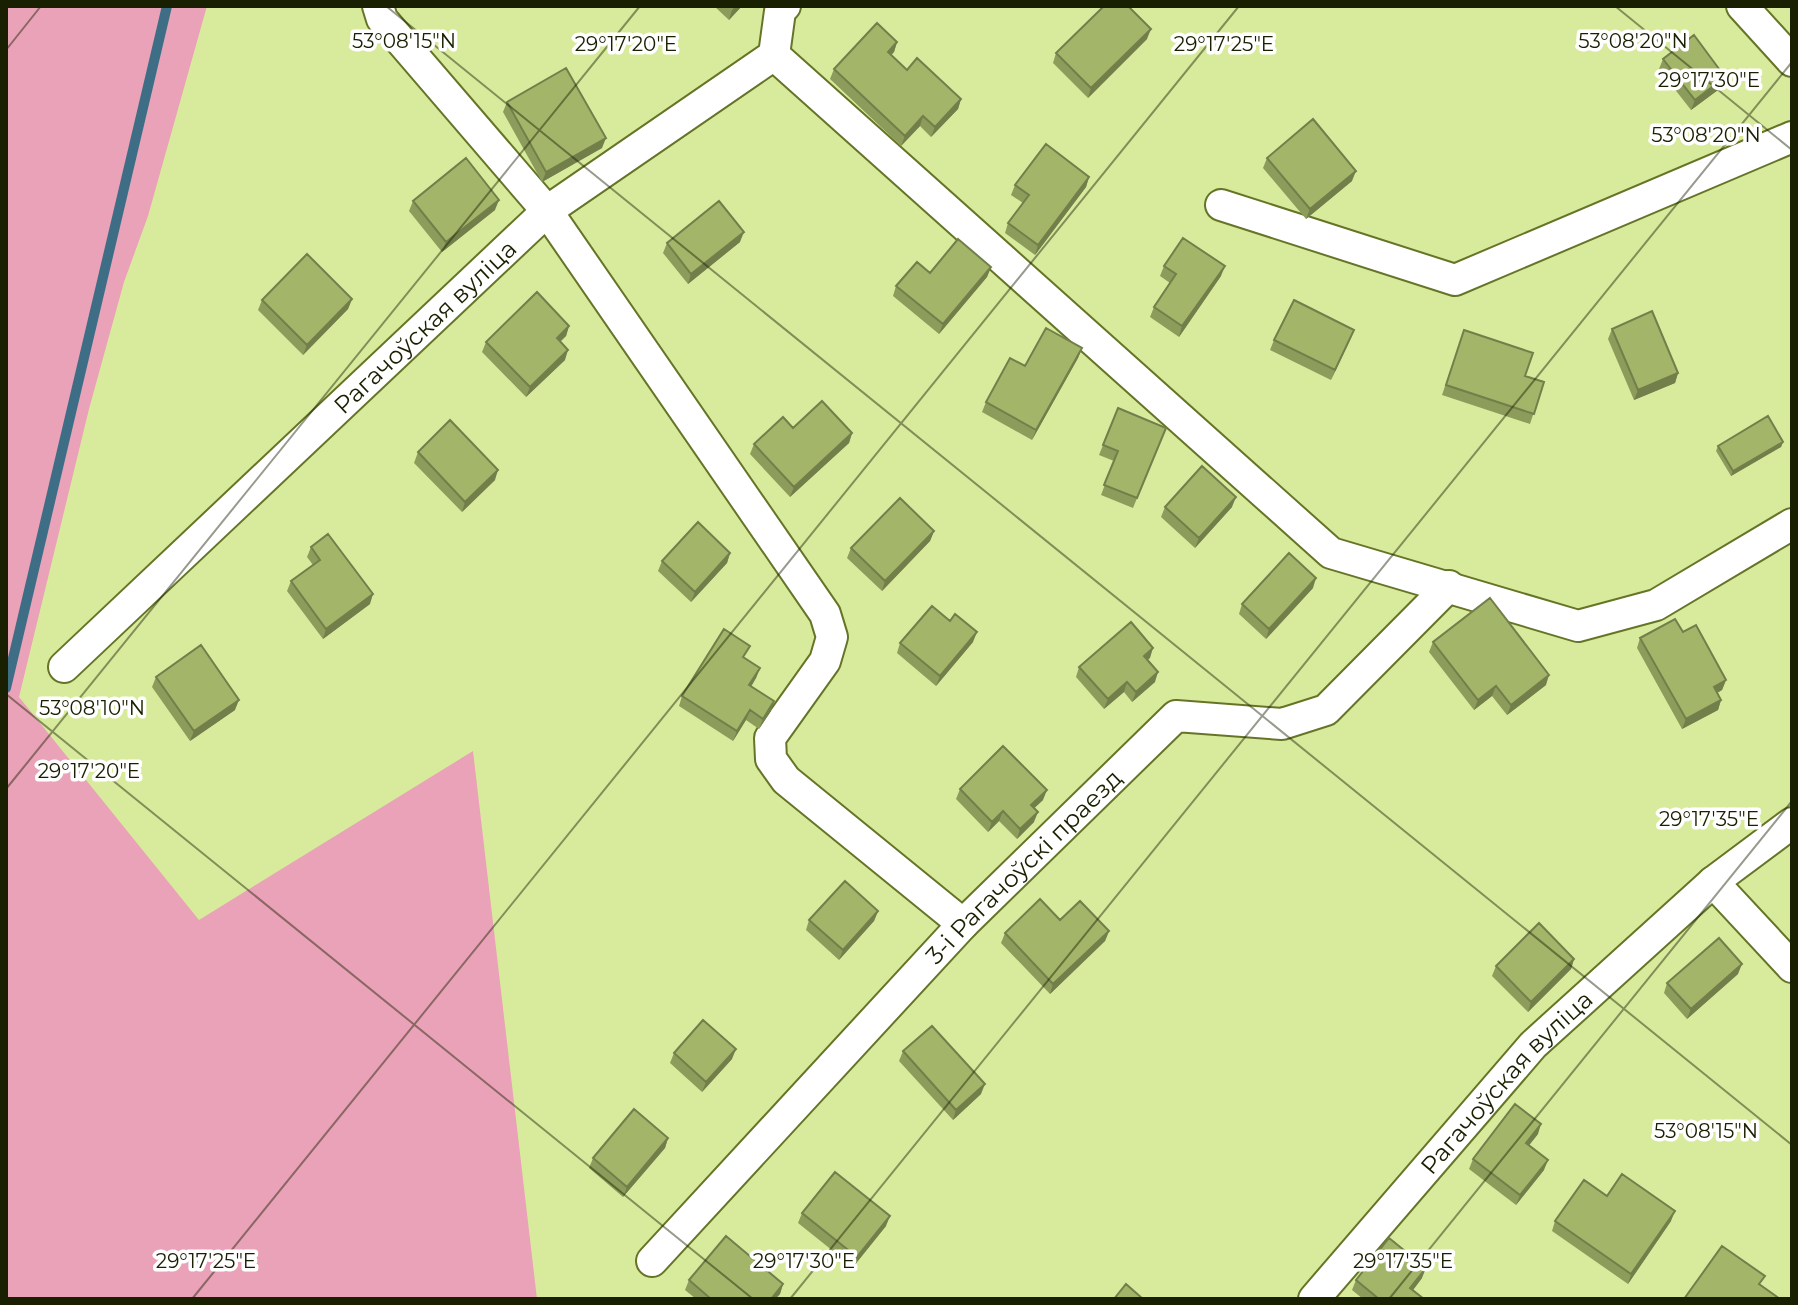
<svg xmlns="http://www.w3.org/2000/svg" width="1798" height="1305" viewBox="0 0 1798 1305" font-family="Montserrat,sans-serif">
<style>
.green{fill:#e9a2b7}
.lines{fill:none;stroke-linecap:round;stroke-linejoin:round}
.stream{stroke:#3d6e85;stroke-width:10}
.minor-casing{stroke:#667428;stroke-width:34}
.minor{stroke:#fff;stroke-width:30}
.wall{fill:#8c9c5a}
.shaded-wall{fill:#727f4a}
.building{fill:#a3b569;stroke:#727f4a;stroke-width:2}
.ticks{fill:none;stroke:#191f01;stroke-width:2;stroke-opacity:0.45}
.labels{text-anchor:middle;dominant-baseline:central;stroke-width:7;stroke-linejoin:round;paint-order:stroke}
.street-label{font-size:24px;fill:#191f01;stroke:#fff}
.ticks-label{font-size:20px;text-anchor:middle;fill:#191f01;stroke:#fff;stroke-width:7;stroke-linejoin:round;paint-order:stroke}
</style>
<rect width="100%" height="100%" fill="#d8eb9d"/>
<path class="green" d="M6,6h201l-59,210 -24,66 -35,127 -70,288 180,223 274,-169 64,548h-531z"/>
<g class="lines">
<path class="stream" d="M6,688l161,-682"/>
<defs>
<g id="minor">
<path d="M378,6l4,13 165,192 278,403 7,23 -7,24 -55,77 1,21 15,21 177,144"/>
<path d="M1742,6l50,55"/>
<path d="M774,55l557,498 247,73 78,-21 136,-81"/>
<path d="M1221,205l234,75 337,-143"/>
<path id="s1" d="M64,667l483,-456 227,-156 6,-44 5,-5"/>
<path d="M1713,882l79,85"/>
<path id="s2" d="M652,1261l311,-337 213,-208 106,8 44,-14 123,-124"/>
<path id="s3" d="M1314,1299l219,-254 180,-163 79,-59"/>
</g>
</defs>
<use href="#minor" class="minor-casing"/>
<use href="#minor" class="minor"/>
</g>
<path class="wall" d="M714,6h28l-13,14z
M1147,39l-59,59 -35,-35 3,-10z
M897,42l-3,10 -3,3 16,15 54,29 -3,10 -27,28 -11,-11 -19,20 -71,-67 4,-10z
M1663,59l59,28 -31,23 -32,-41z
M507,102l95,46 -60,34 -39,-70z
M1267,158l85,23 -46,38 -43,-51z
M1089,177l-3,10 -51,68 -30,-22 3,-10 15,-20 -12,-8 4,-10z
M413,201l82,9 -53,42 -33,-41z
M740,242l-52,42 -25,-31 4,-10z
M1164,266l57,10 -42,61 -29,-20 4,-10 16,-24 -10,-7z
M991,267l-4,10 -48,57 -46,-38 3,-10 34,-13z
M352,299l-4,10 -45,46 -45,-45 4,-10z
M569,326l-3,10 -6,6 5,18 -39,37 -44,-45 4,-10z
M1612,329l66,44 -3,10 -41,17 -26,-61z
M1354,330l-23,50 -61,-30 4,-10z
M1464,330l61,46 19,6 -14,42 -88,-29z
M1082,348l-4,10 -46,82 -50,-28 4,-10z
M1118,408l48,20 -33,80 -32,-13 13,-34 -15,-6z
M793,428l59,5 -3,10 -59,54 -40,-43 4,-10z
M1783,442l-2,5 -50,29 -15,-25 2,-5z
M418,452l77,28 -33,32 -48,-49z
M1165,507h67l-37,41 -34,-31z
M934,531l-4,10 -48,50 -35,-33 4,-10z
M311,547l59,57 -47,35 -36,-48 4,-10 22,-16 -6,-8z
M730,553l-3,10 -36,39 -33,-31 4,-10z
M1313,588l-47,51 -27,-25 3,-10z
M1683,632l43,48 -4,10 -5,3 4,7 -3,10 -36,19 -45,-81 3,-10z
M973,642l-37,44 -39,-33 3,-10z
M1433,642l113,43 -39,30 -15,-19 -18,14 -45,-58z
M745,658l15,10 -4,10 -5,9 20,24 -12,18 -13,-9 -13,21 -54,-35 3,-10z
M1150,658l-3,2 8,22 -23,20 -8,-10 -20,17 -28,-32 3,-10z
M156,677l79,33 -45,31 -38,-54z
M960,789l83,11 -9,8v14l-17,17 -18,-18 -11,11 -32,-33z
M878,911l-4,10 -35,39 -33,-30 3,-10z
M1109,931l-4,10 -55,53 -49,-51 4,-10z
M1574,959l-3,10 -43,43 -36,-36 4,-10z
M1738,974l-51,45 -23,-26 3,-10z
M903,1051l78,43 -28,26 -54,-59z
M674,1053l58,6 -30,33 -32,-29z
M1538,1134l-9,11 15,25 -28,35 -47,-36 4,-10z
M668,1138l-3,10 -42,49 -34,-29 4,-10z
M1607,1196l64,25 -43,63 -76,-53 3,-10z
M802,1213l84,13 -33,41 -55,-44z
M1422,1278l-9,12 11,9h-61l-11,-9 4,-10z
M689,1280l94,4 -3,10 -5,5h-79l-11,-9z"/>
<path class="shaded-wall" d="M736,6h6l-13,14 3,-10z
M1151,29l-4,10 -59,59 3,-10z
M897,42l-3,10 -10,10 4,-10z
M1725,77l-3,10 -31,23 4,-10z
M961,99l-3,10 -27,28 4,-10z
M923,116l-3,10 -19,20 4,-10z
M606,138l-4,10 -60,34 4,-10z
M1356,171l-4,10 -46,38 4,-10z
M1089,177l-3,10 -51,68 3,-10z
M499,200l-4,10 -53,42 4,-10z
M744,232l-4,10 -52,42 3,-10z
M1225,266l-4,10 -42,61 3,-11z
M991,267l-4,10 -48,57 4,-10z
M352,299l-4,10 -45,46 4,-10z
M569,326l-3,10 -13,12 4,-10z
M1354,330l-4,10 -19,40 4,-10z
M1082,348l-4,10 -46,82 4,-10z
M568,350l-3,10 -39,37 4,-10z
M1678,373l-3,10 -41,17 4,-10z
M852,433l-3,10 -59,54 4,-10z
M1783,442l-2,5 -50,29 2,-5z
M498,470l-3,10 -33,32 3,-10z
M1236,497l-4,10 -37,41 4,-10z
M934,531l-4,10 -48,50 3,-10z
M730,553l-3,10 -36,39 4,-10z
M1316,578l-3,10 -47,51 3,-10z
M373,594l-3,10 -47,35 3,-10z
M977,632l-4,10 -37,44 4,-10z
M1153,648l-3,10 -10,8 4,-10z
M760,668l-4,10 -11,18 4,-11z
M1158,672l-3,10 -23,20 4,-10z
M1549,675l-3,10 -39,30 4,-10z
M1726,680l-4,10 -12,7 4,-10z
M1127,682l-3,10 -20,17 4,-10z
M1496,686l-4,10 -18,14 4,-10z
M239,700l-4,10 -45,31 4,-10z
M1721,700l-3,10 -36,19 4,-10z
M774,701l-3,10 -12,18 4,-10z
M750,710l-4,10 -13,21 4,-10z
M1047,790l-4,10 -16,15 4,-10z
M1003,811l-4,10 -11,11 4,-10z
M1038,812l-4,10 -17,17 3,-10z
M878,911l-4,10 -35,39 4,-10z
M1109,931l-4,10 -55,53 3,-10z
M1574,959l-3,10 -43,43 3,-10z
M1742,964l-4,10 -51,45 4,-10z
M736,1049l-4,10 -30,33 4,-10z
M985,1084l-4,10 -28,26 3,-10z
M1541,1124l-3,10 -15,19 3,-10z
M668,1138l-3,10 -42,49 4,-10z
M1548,1160l-4,10 -28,35 4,-10z
M1675,1211l-4,10 -43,63 3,-10z
M890,1216l-4,10 -33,41 4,-10z
M1426,1268l-4,10 -15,20 3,-10z
M783,1284l-3,10 -5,5h-4z"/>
<path class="building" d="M1104,6h24l23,23 -60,59 -35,-35z
M877,23l20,19 -9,10 19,18 10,-12 44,41 -26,28 -12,-11 -18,20 -71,-67z
M1694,35l31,42 -30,23 -32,-41z
M566,68l40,70 -60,34 -39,-70z
M1313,119l43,52 -46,38 -43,-51z
M1046,144l43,33 -51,68 -30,-22 21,-28 -14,-10z
M466,158l33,42 -53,42 -33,-41z
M719,201l25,31 -53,42 -24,-31z
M1183,238l42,28 -43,60 -28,-19 22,-33 -12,-8z
M958,239l33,28 -48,57 -47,-38 21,-24 13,11z
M307,254l45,45 -45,46 -45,-45z
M537,292l32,34 -12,12 11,12 -38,37 -44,-45z
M1294,300l60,30 -19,40 -61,-30z
M1652,311l26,62 -40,17 -26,-61z
M1046,328l36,20 -46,82 -50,-28 24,-44 15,8z
M1464,330l69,23 -8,23 19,6 -10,32 -88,-29z
M822,401l30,32 -58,54 -40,-43 29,-27 10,11z
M1118,408l48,20 -29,70 -33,-13 14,-34 -15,-6z
M1768,416l15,26 -50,29 -15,-25z
M450,420l48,50 -33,32 -47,-50z
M1202,466l34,31 -37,41 -34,-31z
M900,498l34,33 -49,50 -34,-33z
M698,522l32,31 -35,39 -33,-31z
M328,534l45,60 -47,35 -35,-48 29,-21 -9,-13z
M1289,553l27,25 -47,51 -27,-25z
M1490,598l59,77 -38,30 -15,-19 -18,14 -45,-58z
M932,606l18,15 5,-7 22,18 -37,44 -40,-33z
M1675,619l8,13 13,-7 30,55 -12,7 7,13 -35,19 -46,-81z
M1131,622l22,26 -9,8 14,16 -22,20 -9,-10 -19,17 -29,-32z
M724,629l26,17 -7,11 17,11 -11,17 25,16 -11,18 -13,-9 -13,21 -55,-35z
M201,645l38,55 -45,31 -38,-54z
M1003,746l44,44 -16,15 7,7 -18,17 -17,-18 -11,11 -32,-33z
M845,881l33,30 -35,39 -34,-30z
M1040,899l20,21 20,-19 29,30 -56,53 -48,-51z
M1539,923l35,36 -43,43 -35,-36z
M1719,938l23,26 -51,45 -24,-26z
M703,1020l33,29 -30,33 -32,-29z
M932,1026l53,58 -29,26 -53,-59z
M1515,1104l26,20 -15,19 22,17 -28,35 -47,-36z
M634,1109l34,29 -41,49 -34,-29z
M835,1172l55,44 -33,41 -55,-44z
M1622,1174l53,37 -44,63 -76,-53 29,-41 23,16z
M726,1236l57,48 -12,15h-60l-22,-19z
M1389,1238l37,30 -16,20 14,11h-45l-23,-19z
M1722,1246l43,30 -6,8 21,15h-96z
M1126,1284l17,15h-29z"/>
<path class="ticks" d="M386,6l1406,1139M1615,6l177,144M6,50l35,-44M6,694l747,605M6,789l634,-783M192,1299l1047,-1293M790,1299l1002,-1237M1389,1299l403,-498"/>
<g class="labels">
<g class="street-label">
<text stroke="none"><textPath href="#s1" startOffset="496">Рагачоўская вуліца</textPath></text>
<text stroke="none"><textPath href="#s2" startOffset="542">3-і Рагачоўскі праезд</textPath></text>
<text stroke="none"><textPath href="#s3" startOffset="290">Рагачоўская вуліца</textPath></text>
</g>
</g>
<g class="ticks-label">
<text x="404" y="48">53°08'15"N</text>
<text x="1633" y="48">53°08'20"N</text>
<text x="626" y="51">29°17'20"E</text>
<text x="1224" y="51">29°17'25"E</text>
<text x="1709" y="87">29°17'30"E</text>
<text x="1706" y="142">53°08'20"N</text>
<text x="92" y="715">53°08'10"N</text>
<text x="89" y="778">29°17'20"E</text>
<text x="1709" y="826">29°17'35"E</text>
<text x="1706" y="1138">53°08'15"N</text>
<text x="206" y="1268">29°17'25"E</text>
<text x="804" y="1268">29°17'30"E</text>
<text x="1403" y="1268">29°17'35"E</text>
</g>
<rect width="1798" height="1305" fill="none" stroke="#191f01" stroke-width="16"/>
</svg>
